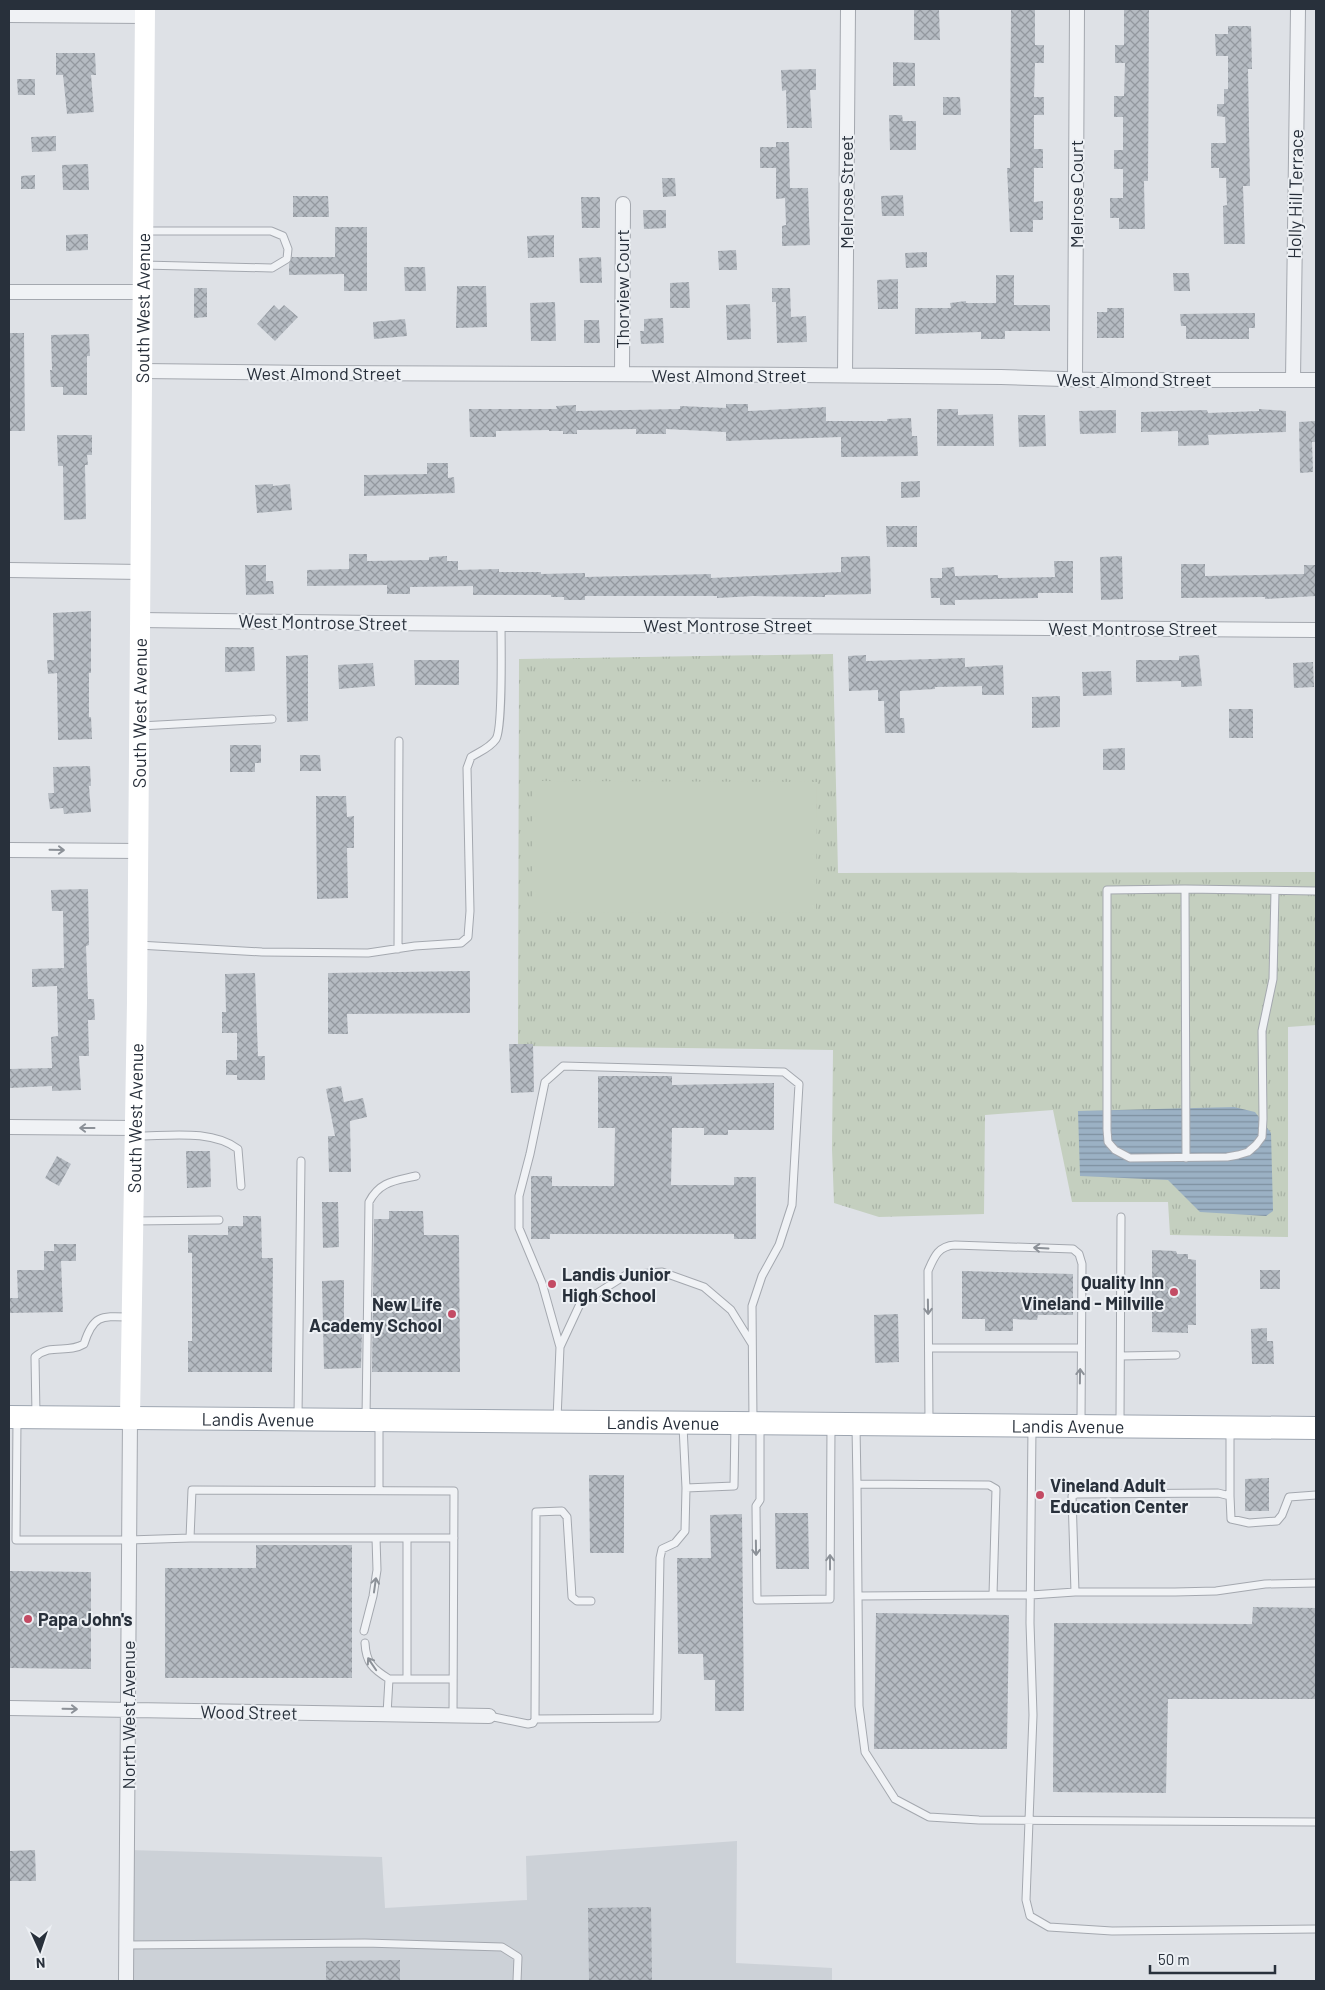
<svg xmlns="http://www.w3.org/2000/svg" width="1325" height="1990" viewBox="0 0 1325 1990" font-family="Barlow,sans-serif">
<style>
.built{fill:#ccd1d7}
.grass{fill:url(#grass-tufts)}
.pitch{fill:#c4cfbf}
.water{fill:url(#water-rules)}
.building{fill:url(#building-cross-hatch)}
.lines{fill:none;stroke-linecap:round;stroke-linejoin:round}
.lane-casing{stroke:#a4a8af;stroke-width:9}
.street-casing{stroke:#a4a8af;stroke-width:16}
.primary-casing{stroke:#9ea6b1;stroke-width:24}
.lane{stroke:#f0f2f5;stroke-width:7}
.street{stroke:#f0f2f5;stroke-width:14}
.secondary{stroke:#fff;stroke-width:20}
.primary{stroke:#fff;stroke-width:22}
.oneway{stroke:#8c9198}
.poi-dot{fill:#c34b64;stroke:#edf0f4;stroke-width:2}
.labels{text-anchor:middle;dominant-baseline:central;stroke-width:4;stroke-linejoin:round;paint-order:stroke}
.street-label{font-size:18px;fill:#28303b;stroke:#edf0f4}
.poi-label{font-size:18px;font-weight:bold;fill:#28303b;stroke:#edf0f4;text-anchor:start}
</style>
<defs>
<pattern id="grass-tufts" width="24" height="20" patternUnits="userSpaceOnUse" patternTransform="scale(1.25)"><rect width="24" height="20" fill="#c4cfbf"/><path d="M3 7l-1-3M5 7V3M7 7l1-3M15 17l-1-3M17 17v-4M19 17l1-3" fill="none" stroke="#a8b2a5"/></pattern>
<pattern id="water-rules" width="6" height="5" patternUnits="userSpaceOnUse" patternTransform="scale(1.25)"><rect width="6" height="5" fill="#9bb1c4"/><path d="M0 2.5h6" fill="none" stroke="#7e90a0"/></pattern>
<pattern id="building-cross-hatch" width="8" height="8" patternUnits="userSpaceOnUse" patternTransform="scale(1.25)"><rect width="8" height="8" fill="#b5bbc2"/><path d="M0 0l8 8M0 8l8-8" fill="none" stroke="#93989f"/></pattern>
</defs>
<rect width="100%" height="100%" fill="#dee1e6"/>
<path class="built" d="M737,1841l-1,122 96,5v13h-706l2,-131 254,7 3,51 142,-8 -1,-44z"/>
<path class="grass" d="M833,654l5,219 478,-1v153l-28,2v210l-118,-2 -2,-33h-96l-19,-92 -68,5 -1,99 -105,3 -45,-14 -2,-54 1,-99 -315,-4 1,-387z"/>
<path class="pitch" d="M533,781l284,1 -1,131 -283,-1z"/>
<path class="water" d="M1234,1107l21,5 16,21 2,78 -7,5 -66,-4 -32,-32 -88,-4 -2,-65z"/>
<path class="building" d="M914,9h25l1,31h-26z
M1011,9h24v36h9v18h-9l-1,34h10v18h-10v34h9v19h-9v34l9,-1v19h-10v12h-23l-3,-64h3z
M1124,9h25l-1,172h-4l1,48h-26v-11h-9v-20h13v-29h-9v-19h9v-33h-9v-21h10l1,-33h-10v-18h9z
M1228,26h23l1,43h-4l2,117h-7l2,58h-21l-1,-38 4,-1 -1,-27h-7v-10h-8v-25h15l-1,-26 -8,-1v-12h7v-15h4v-33h-12l-1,-22h13z
M56,53h39l1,22h-5l3,37 -27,2 -4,-39h-7z
M893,62l22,1v23h-22z
M816,69v21h-6l2,38h-25l-1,-38 -4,1 -1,-21z
M17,79h18v16h-17z
M943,97h17l1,18h-18z
M889,115h13l1,6h13v29h-26z
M56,136v15l-24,1 -1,-15z
M776,142h13l1,46h18l2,57 -28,1v-20l4,-1 -1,-27 -9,1v-31h-16v-21h16z
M88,164l1,26h-26l-1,-25z
M35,175v14h-14v-13z
M662,178h13l1,18 -13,1z
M903,195l1,21h-22l-1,-20z
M293,196h35l1,21h-36z
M581,197h19v31h-18z
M643,210h23v18l-22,1z
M335,227h32v64h-23v-17l-55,1v-11l3,-7h43z
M88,234v16l-22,1v-16z
M554,235v22l-26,1 -1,-22z
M736,250l1,20h-18l-1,-19z
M927,252v15l-21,1 -1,-15z
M601,257l1,26h-22l-1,-25z
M404,267h21l1,24h-21z
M1173,273h16l1,18h-16z
M996,275h18v30h36v26h-45v8h-24v-7l-66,2v-26h36l-1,-5 16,-2v2h30z
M898,279v30h-20l-1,-29z
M689,282l1,26h-20v-25z
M457,286h29l1,41 -31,1z
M194,288h13v29l-13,1z
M772,288h18l1,29 15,-1 1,26 -30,1 -1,-41h-4z
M555,302l1,39h-25l-1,-38z
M750,304l1,35 -24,1 -1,-35z
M274,305l5,5 5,-5 14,12 -23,24 -18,-17z
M1107,308h17v30h-27v-26h10z
M1255,313v15h-6v11h-63v-13h-5l-1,-12z
M663,318l1,25 -23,1 -1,-13h4v-12z
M405,319l2,17 -33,3 -1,-17z
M584,320h15l1,23h-16z
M9,333h15l1,98h-16z
M89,334l1,22h-3v39h-24v-8h-12l-1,-17h2l-1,-35z
M726,404h22v7l78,-4v14h61v-2l24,-1 1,18h5l1,20 -77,1v-20l-115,4v-9l-60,-3v5h-30v-5l-59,1v4h-14v-3h-14v-1l-53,1v6h-26l-1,-28h88l-1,-3 20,-1v6l104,-2v-3l46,2z
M937,409h21v6l35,-1 1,32h-57z
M1259,409l27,2v21l-78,3 1,10 -31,1v-15l-37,1v-20l66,-2 1,3 51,-2z
M1116,410v23l-36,1 -1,-23z
M1018,415h27l1,31 -27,1z
M1316,421v21h-4l1,30 -13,1 -1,-51z
M57,435h35v20h-5l1,10h-3l1,54 -22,1 -1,-54h-5z
M427,463h21v15l6,-1 1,16 -91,3v-21l63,-1z
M920,481v16l-19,1v-16z
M273,484v2l17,-2 2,26 -35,3 -2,-28z
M886,526h31v21h-30z
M349,554h18v7l62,-1v-3l18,-1v5h11v9l41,-1v3h42v2l44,-1v4l126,-3v4l130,-6v-15l29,-1 1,38 -46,1v2l-72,-1 -36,2v-2h-132v4h-21v-3h-13v-2h-78v-9l-63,1v7h-23v-9l-80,1v-16l42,-1z
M1122,556l1,43 -22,1 -1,-43z
M1054,561h19v32h-35v5l-83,2v5h-15v-7h-9l-1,-20h12v-10l12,-1 1,9 43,-1v3l57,-1z
M1181,564h24v12l99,-2v-9h12v31l-51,3v-2l-84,1z
M245,565h21v16h7l1,13 -28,1z
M91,611v62h-2v44h2l1,22 -34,1 -1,-67 -9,1 -1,-14h7l-1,-47z
M225,647h29l1,24 -30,1z
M308,655v66l-21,1 -1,-66z
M866,655v6l99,-3v9l38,-2 1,30h-22v-9l-47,1v2l-35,2v27h4l1,15h-20l-1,-32h-6v-11l-29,1 -1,-35z
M1199,655l3,31 -21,1v-6l-45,1v-22h43v-4z
M414,660h45v25h-44z
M1313,662l1,25 -20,1 -1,-25z
M373,663l2,23 -36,3 -1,-24z
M1111,671l1,24 -29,1 -1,-24z
M1060,696v31l-28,1v-31z
M1229,709h24v29h-24z
M230,745h31v18h-6v9h-25z
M1125,748v22h-22v-21z
M300,755h20l1,16h-21z
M90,766l1,20h-2l2,26 -27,2 -1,-6 -13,1 -2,-16h6l-1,-26z
M316,796h30l1,21 7,-1v32h-7l1,50 -31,1z
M88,889l1,56 -3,1 2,53h6l1,21h-7l1,36h-10l2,34 -29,1v-5l-43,2v-19l43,-1 -1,-31 7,-1 -1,-50 -25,1v-18l32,-1 -1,-57h-11l-1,-21z
M470,971v42l-123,1 1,20h-20v-61z
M255,973l3,83h7v24h-28v-5h-11v-15h11v-27h-15v-21h4l-1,-38z
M509,1044h24l1,48 -23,1z
M598,1076h74v9l102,-2v47h-46v5h-24v-7h-32l-1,57h63v-8h22v62h-22v-5h-184v5h-19v-63h21v10h62l1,-58h-17z
M341,1086l3,16 19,-4 4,19 -17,4 1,51h-22l-1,-36h7l-9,-47z
M186,1151h24l1,36 -24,1z
M57,1156l14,8 -12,22 -14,-8z
M322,1202h16l1,45 -16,1z
M389,1211h34l1,24h35l1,137h-88l2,-153h15z
M243,1216h18l1,42h11l-1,114h-84v-31h4v-88h-4v-18h40v-9h15z
M54,1244h22v17h-15l2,51 -54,1v-15h9l-1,-28h27v-19h10z
M1152,1250l24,1 1,3h11v5l8,1v65h-8v8l-36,-1z
M1260,1270h20v19h-20z
M962,1271l111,3v41h-35l-1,5 -24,-1v12h-28v-12h-23z
M344,1280v50h18l-1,38 -37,1 -2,-88z
M898,1314l1,48 -24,1 -1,-48z
M1267,1328v13h6l1,23h-22l-1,-35z
M589,1475h35v78h-34z
M1269,1478v33h-24v-32z
M775,1513h33l1,56h-33z
M742,1514l2,197h-29v-31h-11l-1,-26h-25l-1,-96h34l-1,-43z
M256,1545h96v133h-187v-110h91z
M9,1571l82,1v97l-82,-1z
M1253,1607l63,1v91h-148l-2,94 -113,-1 1,-169 198,1z
M876,1613l133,2 -2,134h-133z
M35,1850l1,31h-27v-30z
M651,1907l1,74h-63l-1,-73z
M400,1960v21h-74v-20z"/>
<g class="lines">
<defs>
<path id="lane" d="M143,265l129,3 15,-9 1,-10 -5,-13 -12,-5h-126
M140,726l132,-7
M1185,889l1,269
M1275,891l-2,88 -11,52 1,88 -1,18 -6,8 -8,7 -10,3 -11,2 -97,1 -15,-8 -7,-8 -1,-12v-240l78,-1 131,2
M138,945l124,7 106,1 47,-7 46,-3 7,-6 2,-26 -3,-143 4,-11c8,-5 19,-9 25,-18 7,-11 5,-96 5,-115
M398,949l1,-208
M136,1136c33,0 75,-7 102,13l3,37
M134,1221l85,-1
M560,1347l20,-43 46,-29 36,-3 42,15 27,23 21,34
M929,1348h152
M1121,1356l55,-1
M36,1415l-1,-58c16,-14 32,-3 49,-13 9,-29 17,-28 45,-27
M298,1417l3,-256
M366,1418l3,-216c11,-21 26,-21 47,-26
M557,1419l3,-72 -18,-64 -23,-55v-32l11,-42 15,-72 18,-16 221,6 15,12 -7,121 -13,40 -17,31 -10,30 1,115
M17,1420l-1,120h113l61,-2 2,-48 262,1 -1,224
M1120,1422l1,-205
M379,1423v67
M929,1423l-1,-152c6,-14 10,-25 27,-26l118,4 6,5 3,10 -1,158
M683,1426l3,62
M760,1427v73l-4,6 1,94 73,-1 1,-172
M856,1427l1,57
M1032,1428l-2,195 3,92 -7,185 4,16 19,11 63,4 204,-2
M1230,1496v-65
M190,1538h264
M407,1538v141
M1075,1592l-3,-96 4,-2 142,-1 12,3 1,23 18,4 28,-2 5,-6 7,-18 27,-2
M993,1595h38l44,-3h100l41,-1 49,-7 51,-1
M858,1596l135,-1 3,-106 -7,-4 -132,-1 2,222 6,46 30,47 34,18 50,3 337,2
M364,1631l9,-35 4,-26 -1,-32
M365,1643c1,20 8,26 24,36
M387,1714l2,-35h64
M489,1716l39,8 5,-1 2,-4 1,-207 26,-1 5,6 5,80 5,4h14
M535,1719l122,-1 3,-160 2,-9 13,-6 10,-12 1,-43 48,-2 1,-61
M127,1945l238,-2 137,4 16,10 -1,24"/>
<path id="street" d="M9,15l136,1
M9,292h134
M142,371l170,2 488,2 201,2 94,3h221
M622,374l1,-170
M845,375l3,-366
M1075,380l2,-371
M1293,380l5,-371
M9,570l132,2
M140,620l235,3 941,7
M9,850l130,1
M9,1127l126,1
M9,1708l480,8
M126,1981l4,-563"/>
<g id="primary">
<path id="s2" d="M9,1417l1307,11"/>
</g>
</defs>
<use href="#lane" class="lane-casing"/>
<use href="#street" class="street-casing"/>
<use href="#primary" class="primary-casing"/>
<use href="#lane" class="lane"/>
<use href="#street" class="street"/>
<path class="secondary" id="s1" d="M130,1418l7,-416 8,-993"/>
<use href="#primary" class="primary"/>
</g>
<defs><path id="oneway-shaft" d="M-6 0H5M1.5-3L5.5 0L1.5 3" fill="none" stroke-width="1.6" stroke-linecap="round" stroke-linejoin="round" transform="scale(1.25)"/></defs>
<g class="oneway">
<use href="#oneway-shaft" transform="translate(57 850) rotate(1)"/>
<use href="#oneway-shaft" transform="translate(87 1128) rotate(-180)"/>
<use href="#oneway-shaft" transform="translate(1041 1248) rotate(-177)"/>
<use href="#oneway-shaft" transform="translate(928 1307) rotate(89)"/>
<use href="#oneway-shaft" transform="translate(1080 1376) rotate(-89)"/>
<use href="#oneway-shaft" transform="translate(756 1548) rotate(89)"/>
<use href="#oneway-shaft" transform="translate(830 1562) rotate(-90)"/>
<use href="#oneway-shaft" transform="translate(375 1585) rotate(-82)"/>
<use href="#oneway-shaft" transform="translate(372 1664) rotate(-124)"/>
<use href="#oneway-shaft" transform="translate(70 1709) rotate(1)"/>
</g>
<g class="poi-dot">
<circle cx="552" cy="1284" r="5"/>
<circle cx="1174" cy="1292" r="5"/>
<circle cx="452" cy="1314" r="5"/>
<circle cx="1040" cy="1495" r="5"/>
<circle cx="28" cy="1619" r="5"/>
</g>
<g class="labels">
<g class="street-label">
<text transform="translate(846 192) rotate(-90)">Melrose Street</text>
<text transform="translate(1076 194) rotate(-90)">Melrose Court</text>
<text transform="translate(1295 194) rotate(-89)">Holly Hill Terrace</text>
<text transform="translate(622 289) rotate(-90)">Thorview Court</text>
<text stroke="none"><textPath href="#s1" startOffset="1110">South West Avenue</textPath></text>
<text x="324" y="373">West Almond Street</text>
<text x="729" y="375">West Almond Street</text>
<text x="1134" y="379">West Almond Street</text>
<text transform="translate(323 622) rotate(1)">West Montrose Street</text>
<text x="728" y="625">West Montrose Street</text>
<text x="1133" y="628">West Montrose Street</text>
<text stroke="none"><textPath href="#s1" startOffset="705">South West Avenue</textPath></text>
<text stroke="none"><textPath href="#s1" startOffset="300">South West Avenue</textPath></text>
<text stroke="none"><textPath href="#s2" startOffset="249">Landis Avenue</textPath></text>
<text stroke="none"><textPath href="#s2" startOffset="654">Landis Avenue</textPath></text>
<text stroke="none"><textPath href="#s2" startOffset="1059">Landis Avenue</textPath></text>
<text transform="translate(249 1712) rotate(1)">Wood Street</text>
<text transform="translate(128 1715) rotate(-90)">North West Avenue</text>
</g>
<g class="poi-label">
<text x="562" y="1274">Landis Junior<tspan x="562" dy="21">High School</tspan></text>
<text x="1164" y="1282" text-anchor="end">Quality Inn<tspan x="1164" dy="21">Vineland - Millville</tspan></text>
<text x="442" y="1304" text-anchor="end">New Life<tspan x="442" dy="21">Academy School</tspan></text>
<text x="1050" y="1485">Vineland Adult<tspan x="1050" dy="21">Education Center</tspan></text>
<text x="38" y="1619">Papa John's</text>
</g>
</g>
<rect width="1325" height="1990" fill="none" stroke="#28303b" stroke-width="20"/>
<g transform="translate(40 1950) rotate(177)" stroke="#edf0f4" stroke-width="4" paint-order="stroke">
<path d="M0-4L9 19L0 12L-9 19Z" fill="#28303b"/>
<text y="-8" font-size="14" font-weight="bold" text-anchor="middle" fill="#28303b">N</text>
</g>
<path d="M1150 1965v8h125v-8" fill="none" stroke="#28303b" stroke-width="2.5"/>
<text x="1158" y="1965" font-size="15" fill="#28303b" stroke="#edf0f4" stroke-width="4" paint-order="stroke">50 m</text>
</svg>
